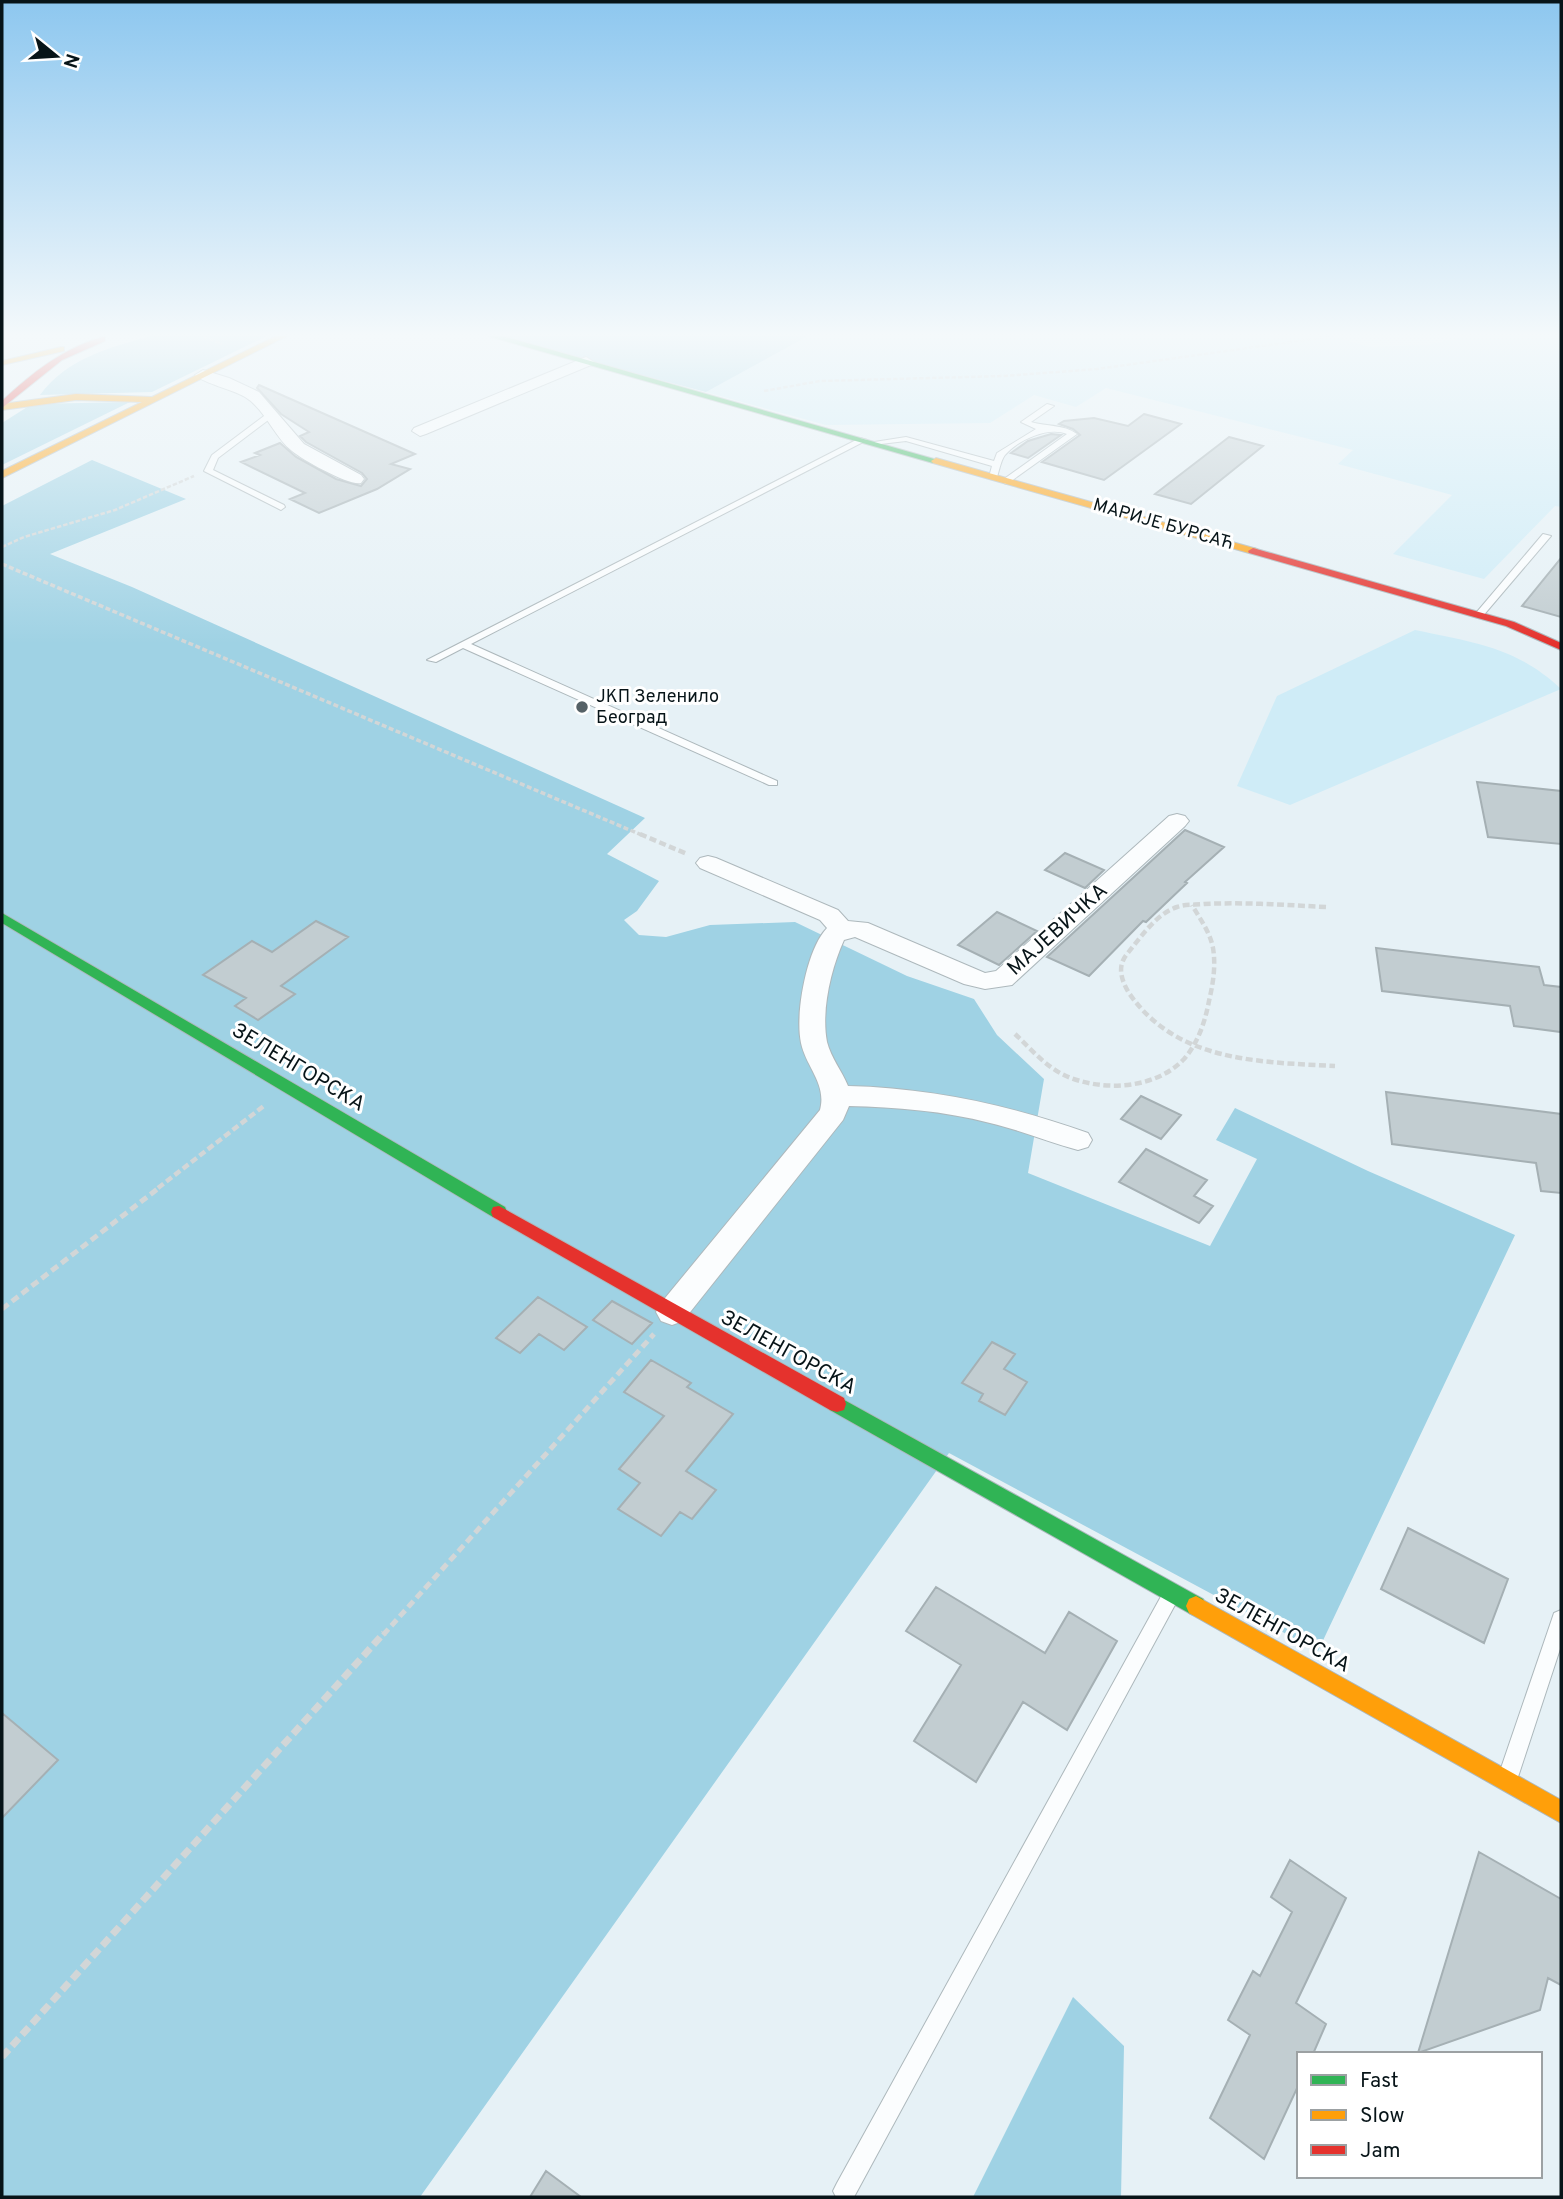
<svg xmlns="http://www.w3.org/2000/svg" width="1563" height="2199" viewBox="0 0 1563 2199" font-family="Overpass,sans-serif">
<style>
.green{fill:#cfecf7}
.forest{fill:#9fd2e4}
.building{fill:#c2cdd1;stroke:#a5b0b4;stroke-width:2}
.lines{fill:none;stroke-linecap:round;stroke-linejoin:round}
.lane-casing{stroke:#adb8bc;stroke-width:2}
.street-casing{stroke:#adb8bc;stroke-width:2}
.fast-casing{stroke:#adb8bc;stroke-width:2}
.slow-casing{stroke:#adb8bc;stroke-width:2}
.jam-casing{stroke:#adb8bc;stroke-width:2}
.path-far4{stroke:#d2d6d7;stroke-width:2.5;stroke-dasharray:4.5 2;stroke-linecap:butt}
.path-far3{stroke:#d2d6d7;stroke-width:3.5;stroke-dasharray:5 2.5;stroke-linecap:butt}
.path-far2{stroke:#d2d6d7;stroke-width:4.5;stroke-dasharray:7 3.5;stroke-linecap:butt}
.path-far1{stroke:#d2d6d7;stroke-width:5;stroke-dasharray:8 4.5;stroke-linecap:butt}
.path{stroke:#d2d6d7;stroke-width:7;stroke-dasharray:10 5;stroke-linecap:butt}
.lane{fill:#fbfdfe;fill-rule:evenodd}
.street{fill:#fbfdfe;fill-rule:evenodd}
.fast{fill:#30b455;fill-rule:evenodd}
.slow{fill:#ff9f0a;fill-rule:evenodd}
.jam{fill:#e5322d;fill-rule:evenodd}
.poi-dot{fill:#556166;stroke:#fff;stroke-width:2.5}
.labels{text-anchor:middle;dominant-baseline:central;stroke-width:6;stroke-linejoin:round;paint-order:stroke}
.far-street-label{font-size:18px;fill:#071418;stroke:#fff}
.far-poi-label{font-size:18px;fill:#071418;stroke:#fff;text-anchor:start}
.street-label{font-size:21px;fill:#071418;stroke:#fff}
</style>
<rect width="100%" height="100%" fill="#e6f1f6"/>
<path class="green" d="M808,336h524l37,11 58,-2 42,-9h92v171l-6,-1 -71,73 -91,-25 59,-59 -114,-31 15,-14 -247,-62 -30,19 -42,-12 -44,28 -164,2 -120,-33z
M1415,630c57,12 102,17 146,59l-271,116 -53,-19 40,-90z"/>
<path class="forest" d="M151,336h116l-115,56 -112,3c28,-37 68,-47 111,-59z
M493,336h315l-102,56z
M130,402l-128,63v-42l30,-19z
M92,460l94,39 -136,55 82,33 513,231 -38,36 52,27 -22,30 -13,9 15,15 27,2 44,-12 85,-3 112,54 67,23 23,36 47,44 -16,94 182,73 47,-87 -41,-19 19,-32 133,63 147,64 -197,416 -369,-198 -529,744h-418v-1691z
M1073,1997l51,49 -3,151h-148z"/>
<path class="building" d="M259,385l156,69 -24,10 19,5 -33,20 -58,24 -29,-14 15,-6 -64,-31 19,-7 -5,-2 25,-10 16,14 40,22 25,7 6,-7 -5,-6 -56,-31 -6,-6 9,-4 -28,-18 -24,-26z
M1144,414l37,10 -77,56 -62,-18 38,-27 -7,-6 -14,-5 5,-3 30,-3 34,8z
M1051,434l10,1 -33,23 -17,-5 17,-12z
M1229,437l34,9 -72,58 -36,-10z
M1561,558v59l-39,-11z
M1477,782l84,9v53l-73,-7z
M1185,830l39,17 -39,35 2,1 -41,39 -3,-1 -54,55 -42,-19z
M1065,853l39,17 -19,18 -40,-18z
M997,912l40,19 -38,34 -41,-20z
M316,921l32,16 -67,49 14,8 -37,26 -23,-14 11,-8 -43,-23 49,-34 20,11z
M1376,948l163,19 5,18 17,2v45l-47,-6 -4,-20 -128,-15z
M1386,1092l175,22v79l-20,-2 -5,-28 -144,-19z
M1141,1096l40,19 -20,24 -40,-20z
M1146,1149l61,31 -13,16 19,10 -14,17 -80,-41z
M538,1297l49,30 -23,23 -25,-16 -19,19 -24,-15z
M612,1301l40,22 -20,21 -39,-24z
M992,1342l23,12 -11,15 23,13 -22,33 -26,-14 4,-7 -21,-11z
M651,1360l40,23 -4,4 46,27 -47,57 30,19 -24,29 -12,-7 -19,24 -43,-27 22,-26 -21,-14 45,-53 -40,-24z
M1408,1528l100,51 -24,64 -103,-54z
M936,1587l109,66 24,-41 48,29 -50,89 -44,-28 -47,80 -62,-41 47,-76 -55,-34z
M2,1713l56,47 -56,58z
M1479,1852l82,47v86l-13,-7 -8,32 -122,43z
M1290,1860l56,38 -50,105 30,21 -13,30h-14v30l-35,75 -54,-41 40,-83 -22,-15 25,-49 7,5 32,-64 -21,-15z
M546,2171l35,26h-51z"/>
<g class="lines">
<defs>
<path id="lane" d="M1047,404l7,2 -23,16c16,5 32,2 46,12l-70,50 -3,-1v-4l63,-45c-19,-8 -49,6 -62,21 -4,5 -6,16 -8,22l-4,3 -4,-3 3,-11 -86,-25 -34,4 -4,-2 38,-6 88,24 3,-8 39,-24 -15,-7z
M268,413l7,2 -57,43 -5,12 71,35 1,2 -4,3 -77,-39 8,-16z
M860,438l7,2 -396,204 306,137v4h-8l-306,-137 -27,14 -9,-2z
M1543,534l8,2 -69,81h-6v-4z
M1170,1588l6,3 3,6 -3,6 -322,594h-18l-3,-6 4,-8 327,-592z
M1561,1610v36l-42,128 -3,7 -7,3 -7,-3 -3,-7 53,-155 2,-6z"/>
<path id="street" d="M586,357l8,5 -3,3 -165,69 -6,2 -8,-5 2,-3z
M203,370l26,8 30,14 45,52 57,31 3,4 -3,4c-12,3 -58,-23 -69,-32 -18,-14 -27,-42 -47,-54 -13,-8 -40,-13 -50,-22z
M1177,814l8,2 4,5 -4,5 -173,159 -27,4 -21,-5 -109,-47 -11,3c-13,29 -23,70 -17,102 4,16 15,29 21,44 84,2 161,19 240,47l4,7 -4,7 -10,3c-30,-8 -58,-20 -88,-27 -46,-12 -94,-16 -141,-17l-6,14 -160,201 -11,4 -11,-4 -5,-9 5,-9 159,-193c7,-26 -14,-43 -19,-67 -6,-28 5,-93 26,-115l-7,-8 -120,-52 -4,-5 4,-5 8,-2 8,2 122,52 10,11 20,2 117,50 11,-2 173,-155z"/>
<path id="fast" d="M488,336h15l438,125 -8,2z
M2,913l503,294 2,5 -2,5h-12l-491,-294z
M837,1396l366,203 3,7 -3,7 -7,3 -7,-3 -359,-203 -2,-6 2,-6z"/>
<path id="slow" d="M276,336h11l-285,142v-7l140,-69 -66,-2 -74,10v-6l74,-10 76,3z
M61,347h3v4l-62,14v-4z
M936,458l321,91 1,2 -9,2 -316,-90 -2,-2z
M1196,1596l365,204v23l-372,-210 -3,-7 3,-7z"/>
<path id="jam" d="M102,337h3v4l-43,19 -60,48v-7c30,-28 60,-52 100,-64z
M1253,548l261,74 47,21v7l-55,-24 -257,-73 -1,-2z
M499,1206l345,192 2,6 -2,6 -7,2 -7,-2 -337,-193 -2,-5 2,-5z"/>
</defs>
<use href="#lane" class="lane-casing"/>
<use href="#street" class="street-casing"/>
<use href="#fast" class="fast-casing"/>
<use href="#slow" class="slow-casing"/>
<use href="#jam" class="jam-casing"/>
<path class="path-far4" d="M203,336l19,8
M764,391l56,-10 184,-5 93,-7 237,-33
M2,547l22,-10 91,-27 79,-34"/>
<path class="path-far3" d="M2,564l642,272"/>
<path class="path-far2" d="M640,834l47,20
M1326,907c-41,-2 -81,-5 -122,-3 -9,1 -18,0 -27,3 -21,7 -36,30 -50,47 -10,12 -6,26 2,39 47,69 130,69 206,73
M1015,1034c15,14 30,32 49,41 36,17 91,15 120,-16 14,-16 21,-37 25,-58 4,-17 7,-35 4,-53 -3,-16 -13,-29 -21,-43
M158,1188l107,-83"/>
<path class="path-far1" d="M2,1309l158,-122
M383,1635l271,-301"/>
<path class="path" d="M2,2057l382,-424"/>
<use href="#lane" class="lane"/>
<use href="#street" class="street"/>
<use href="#fast" class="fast"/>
<use href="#slow" class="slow"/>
<use href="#jam" class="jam"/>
</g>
<linearGradient id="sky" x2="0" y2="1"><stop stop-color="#8dc7ef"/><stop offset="0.52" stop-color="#f4f9fb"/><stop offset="1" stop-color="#f4f9fb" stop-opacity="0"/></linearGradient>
<rect width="1563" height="644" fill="url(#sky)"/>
<circle class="poi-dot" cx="582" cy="707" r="7"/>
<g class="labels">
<g class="far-street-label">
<text transform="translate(1163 525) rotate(16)">МАРИЈЕ БУРСАЋ</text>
</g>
<g class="far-poi-label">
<text x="596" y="697">ЈКП Зеленило<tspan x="596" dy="21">Београд</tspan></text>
</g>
<g class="street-label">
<text transform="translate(1058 930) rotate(-42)">МАЈЕВИЧКА</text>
<text transform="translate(298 1068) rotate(31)">ЗЕЛЕНГОРСКА</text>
<text transform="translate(788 1353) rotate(29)">ЗЕЛЕНГОРСКА</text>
<text transform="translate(1282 1631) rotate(29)">ЗЕЛЕНГОРСКА</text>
</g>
</g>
<rect width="1563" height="2199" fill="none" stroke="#071418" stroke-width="7"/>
<rect x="1297" y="2052" width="245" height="126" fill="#ffffff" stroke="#9ca1a3" stroke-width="2"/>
<rect x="1311" y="2075" width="35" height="10" fill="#30b455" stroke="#9ca1a3" stroke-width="2"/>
<text x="1360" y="2087" font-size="21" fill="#071418">Fast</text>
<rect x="1311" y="2110" width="35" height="10" fill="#ff9f0a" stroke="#9ca1a3" stroke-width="2"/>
<text x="1360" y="2122" font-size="21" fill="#071418">Slow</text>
<rect x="1311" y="2145" width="35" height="10" fill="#e5322d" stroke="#9ca1a3" stroke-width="2"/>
<text x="1360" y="2157" font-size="21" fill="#071418">Jam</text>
<g transform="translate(56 56) rotate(108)" stroke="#ffffff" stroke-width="5" paint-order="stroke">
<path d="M0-5L12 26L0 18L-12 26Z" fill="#071418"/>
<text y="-10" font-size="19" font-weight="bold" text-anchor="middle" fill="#071418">N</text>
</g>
</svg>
